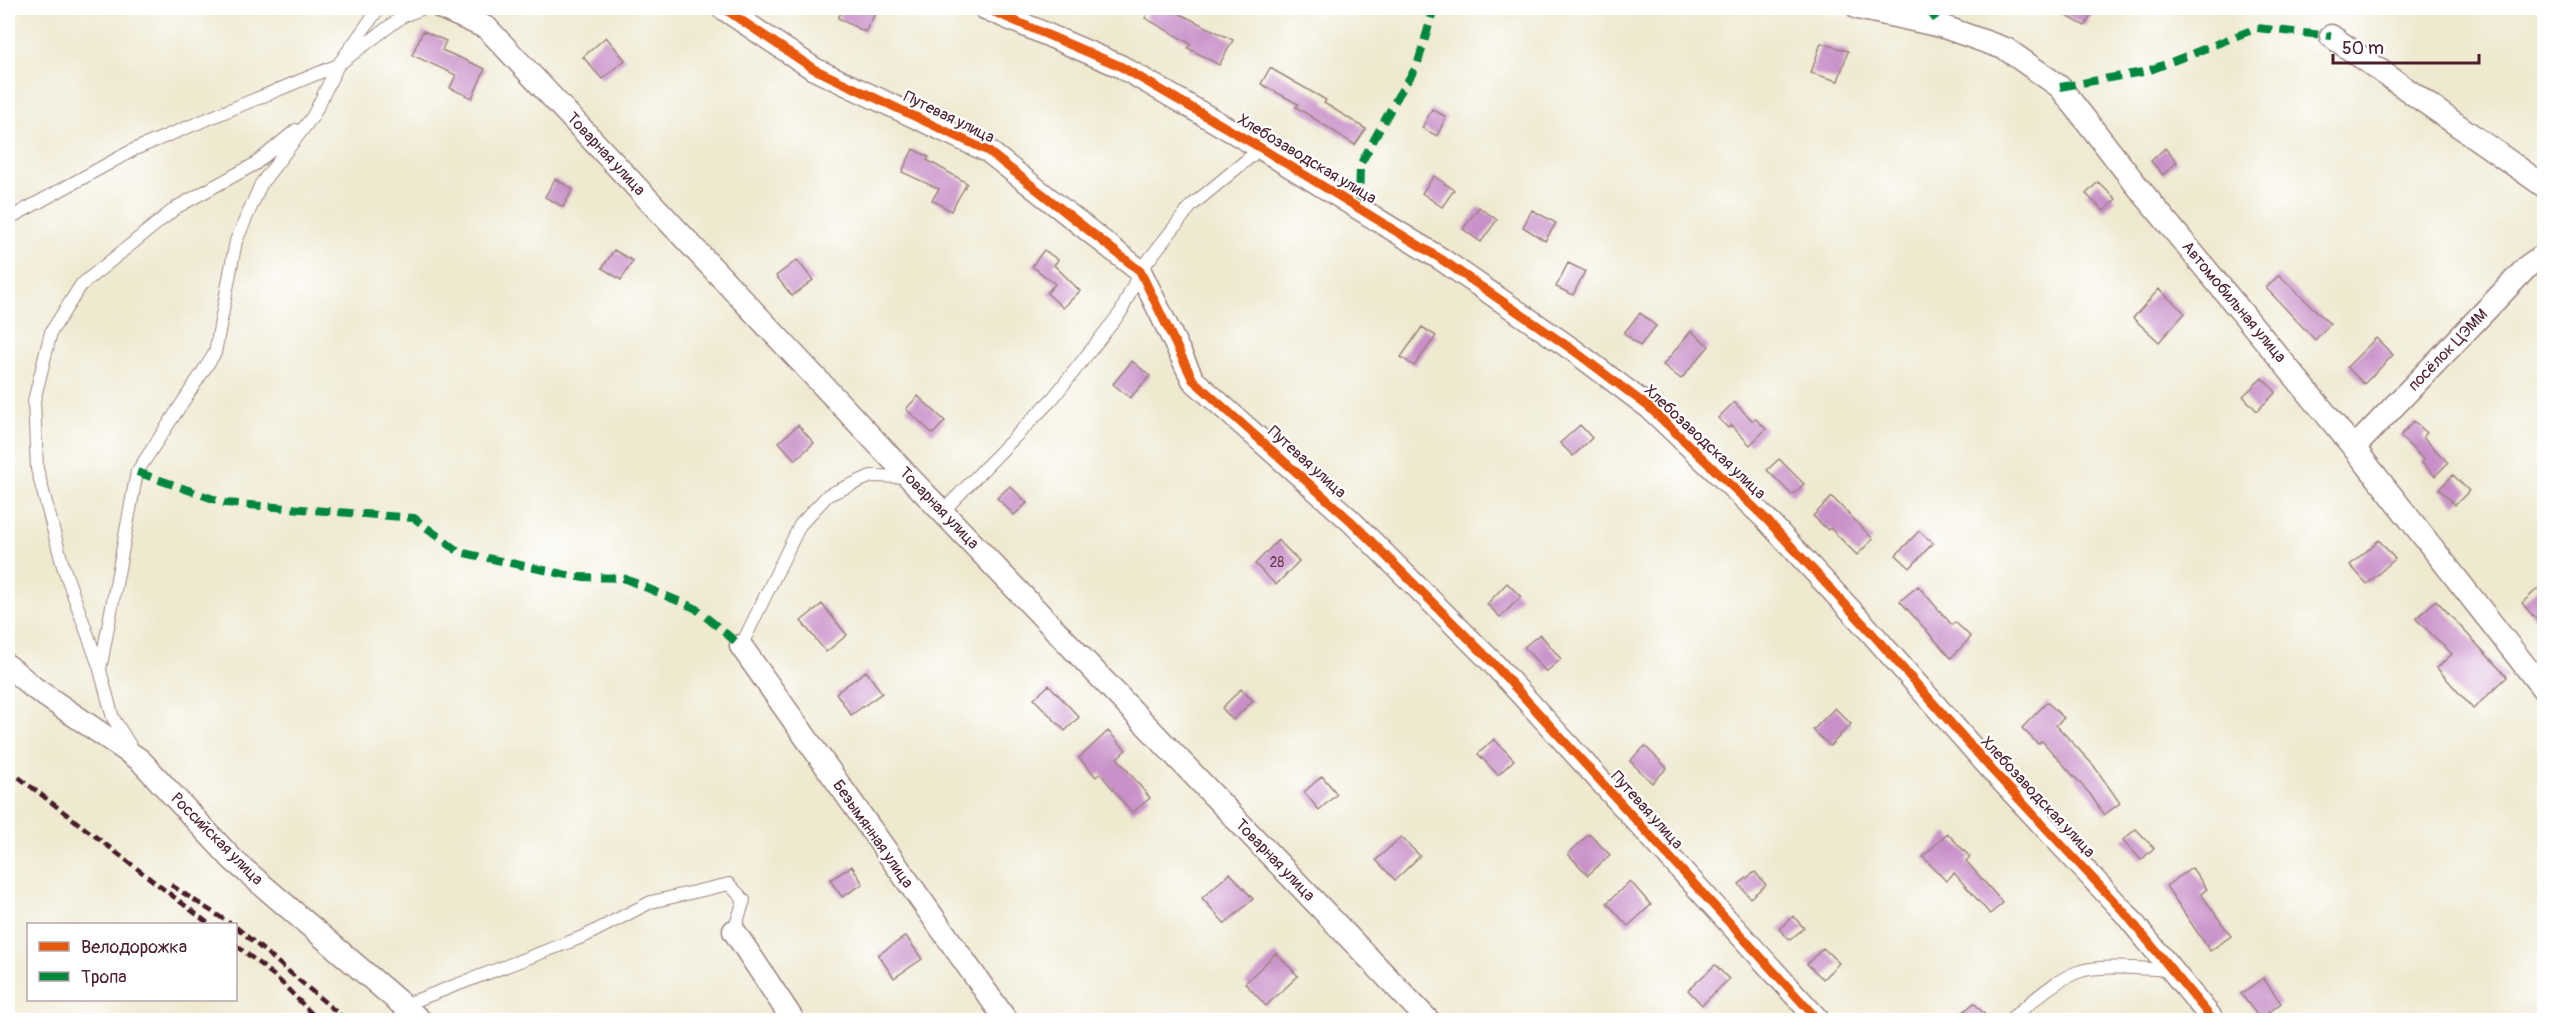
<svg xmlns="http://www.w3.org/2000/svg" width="2552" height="1028" viewBox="0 0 2552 1028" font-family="Pangolin,sans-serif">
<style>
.building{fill:#c88fc8}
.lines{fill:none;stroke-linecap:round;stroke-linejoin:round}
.lane-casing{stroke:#9c847e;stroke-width:14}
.street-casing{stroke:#9c847e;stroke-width:25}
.lane{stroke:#fff;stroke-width:12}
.street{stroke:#fff;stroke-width:22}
.rail{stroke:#4a1f2b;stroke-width:4.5;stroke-dasharray:9 4.5;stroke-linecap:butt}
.quiet{stroke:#00873e;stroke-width:8;stroke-dasharray:15 8;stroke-linecap:butt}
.cycleway-casing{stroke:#fff;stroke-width:13}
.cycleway{stroke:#e8590c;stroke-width:9}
.labels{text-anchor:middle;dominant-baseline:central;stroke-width:4.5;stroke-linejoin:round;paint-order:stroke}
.number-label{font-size:14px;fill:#6a3b52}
.street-label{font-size:16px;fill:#4a1f2b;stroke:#fff}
</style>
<rect width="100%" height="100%" fill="#fff"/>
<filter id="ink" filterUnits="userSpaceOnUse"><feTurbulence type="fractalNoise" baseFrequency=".0167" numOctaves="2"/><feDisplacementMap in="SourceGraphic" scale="12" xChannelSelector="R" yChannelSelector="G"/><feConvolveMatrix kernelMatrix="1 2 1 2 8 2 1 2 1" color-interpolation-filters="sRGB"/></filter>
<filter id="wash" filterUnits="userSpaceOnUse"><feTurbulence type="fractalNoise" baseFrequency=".008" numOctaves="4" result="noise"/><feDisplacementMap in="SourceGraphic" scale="24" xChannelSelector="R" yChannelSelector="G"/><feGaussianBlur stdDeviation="1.35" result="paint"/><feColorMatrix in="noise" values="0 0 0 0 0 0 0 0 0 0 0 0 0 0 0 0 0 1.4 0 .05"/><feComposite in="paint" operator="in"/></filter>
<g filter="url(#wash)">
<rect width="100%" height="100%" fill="#efe9d0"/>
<g id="blocks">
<path class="building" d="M844,8h23l9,4 -11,20 -27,-14z
M1151,8h17l65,32 -14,25 -31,-17 3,-4 -46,-26z
M2052,8h43l-10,18z
M423,31l23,10 -4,9 43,19 -13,29 -22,-10 6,-13 -44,-20z
M606,37l19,23 -23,19 -19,-22z
M1821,43l27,8 -10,30 -27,-8z
M1270,68l56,32 -2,3 42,26 -11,16 -59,-38 2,-3 -37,-20z
M1432,109l14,8 -9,19 -15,-8z
M2165,148l12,14 -14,13 -12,-14z
M913,149l16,8 -2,3 40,23 -16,28 -19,-11 7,-11 -37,-17z
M1434,176l20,14 -12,17 -20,-14z
M555,179l18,10 -10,18 -18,-10z
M2098,182l18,17 -12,12 -18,-17z
M1479,207l18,13 -16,22 -18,-13z
M1532,210l24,13 -11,18 -22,-14z
M614,250l19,11 -12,19 -19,-12z
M1044,250l14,10 -4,5 26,26 -17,17 -16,-15 8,-9 -23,-18z
M797,260l16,20 -21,16 -16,-20z
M1568,263l17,8 -12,24 -17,-8z
M2279,275l51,49 -15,16 -49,-52z
M2159,289l26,24 -26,29 -26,-24z
M1640,313l16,13 -16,20 -16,-13z
M1422,327l14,9 -22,30 -13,-9z
M1691,331l18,15 -28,33 -18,-14z
M2376,338l17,17 -29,29 -17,-17z
M1132,361l18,15 -20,22 -17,-14z
M2262,378l14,14 -19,19 -14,-15z
M918,396l27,25 -12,13 -27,-25z
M1734,402l19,19 3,-2 10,10 -16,16 -19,-20 -3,3 -10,-10z
M2414,421l13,12 -4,4 25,26 -13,13 -14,-14 3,-2 -24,-24z
M798,425l16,18 -19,17 -16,-18z
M1580,425l12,13 -19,18 -13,-13z
M1779,459l25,25 -12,11 -25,-25z
M2453,475l16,16 -14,14 -16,-16z
M1010,486l17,17 -13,12 -17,-17z
M1832,497l41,42 -16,16 -27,-27 -2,2 -15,-14z
M1919,531l14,12 -23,25 -14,-13z
M1278,540l21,21 -23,24 -21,-21z
M2379,540l16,19 -28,25 -17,-19z
M1507,583l14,14 -21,20 -13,-13z
M2544,583v46l-22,-26z
M1918,586l34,39 3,-3 16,15 -20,21 -51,-57z
M2436,600l71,77 -34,32 -36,-41 15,-14 -36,-35z
M822,604l25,31 -21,17 -25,-31z
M1540,634l21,25 -15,13 -22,-25z
M866,671l16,22 -31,22 -15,-22z
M1049,685l30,32 -14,14 -31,-32z
M1241,689l12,12 -20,19 -11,-12z
M2047,702l17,16 -8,7 38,41 26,37 -16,12 -14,-21 -48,-53 -4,3 -16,-16z
M1835,708l16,16 -21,22 -17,-16z
M1108,731l18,19 -9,8 33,40 -18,15 -32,-40 -4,4 -17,-19z
M1494,739l20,21 -16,15 -20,-21z
M1645,746l22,22 -15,15 -22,-22z
M1322,776l15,18 -18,16 -15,-18z
M2136,829l18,19 -13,12 -18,-20z
M1947,833l23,24 -4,4 37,42 -13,11 -36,-41 -8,8 -23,-24z
M1589,834l21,21 -22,20 -20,-21z
M1401,837l19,19 -25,24 -19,-20z
M852,866l11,18 -21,13 -12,-17z
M2192,868l15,21 -6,5 30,42 -21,15 -44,-65z
M1755,872l11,13 -16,13 -11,-14z
M1230,873l23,26 -28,25 -23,-26z
M1630,881l21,24 -23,21 -21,-23z
M1793,916l11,12 -14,12 -11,-11z
M906,936l16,23 -28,19 -16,-23z
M1823,948l16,15 -16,16 -16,-15z
M1276,953l22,23 -32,30 -21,-23z
M1715,965l14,14 -27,26 -14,-15z
M2263,978l18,25 -21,16 -19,-25z
M1974,1003l16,17h-36z"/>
</g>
</g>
<g filter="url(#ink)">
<use href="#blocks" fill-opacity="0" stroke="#9c847e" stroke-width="1.5"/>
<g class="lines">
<defs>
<path id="lane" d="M8,219l127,-70 203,-84 41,-57
M942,512l111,-114 68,-86 19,-41 51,-65 70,-58
M741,646l59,-121 28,-30 43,-19 37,1
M100,669l-37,-103 -26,-97 -3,-68 17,-69 30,-47 96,-78 78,-43 41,-34
M133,750l-20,-32 -13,-48 37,-198 78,-119 21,-112 25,-57 52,-68 25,-51 65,-49 21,-8
M404,1005l181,-69 66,-34 78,-18 15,16 -10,31
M2009,1020c21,-16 44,-39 69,-48 22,-8 69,-3 94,-2"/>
<path id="street" d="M442,8l45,20 422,449 519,543
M723,8l91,61 174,82 152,120 53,109 158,141 141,141 326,358
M985,8l135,58 141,82 180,111 132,91 77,58 116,111 103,111 123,140 132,142 89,108
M1858,8l83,18 65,23 54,38 78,100 216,261 190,242
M2331,36l213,150
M2354,448l175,-183 15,-10
M741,646l265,374
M8,666l26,22 106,72 93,100 187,160
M734,931l59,89"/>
</defs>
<use href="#lane" class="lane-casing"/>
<use href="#street" class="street-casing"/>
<use href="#lane" class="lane"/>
<use href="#street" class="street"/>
<path class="rail" d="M8,769l201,155
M171,885l60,39
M236,927l110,93
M236,945l41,33 41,42"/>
<path class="quiet" d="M1927,8l14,18
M2060,87l88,-16 109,-43 74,8
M1359,208l1,-43 38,-69 19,-30 17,-58
M137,472l88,31 189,15 45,34 118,25 46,1 72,30 46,38"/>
<defs>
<path id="cycleway" d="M723,8l91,61 174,82 152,120 53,109 158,141 141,141 326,358
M985,8l135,58 141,82 180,111 132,91 77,58 116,111 103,111 123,140 132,142 89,108"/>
</defs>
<use href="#cycleway" class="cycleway-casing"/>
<use href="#cycleway" class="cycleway"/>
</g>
</g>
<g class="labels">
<g class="number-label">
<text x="1277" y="562">28</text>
</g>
<g class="street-label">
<text transform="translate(949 117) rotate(26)">Путевая улица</text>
<text transform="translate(606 154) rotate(47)">Товарная улица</text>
<text transform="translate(1307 159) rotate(31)">Хлебозаводская улица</text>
<text transform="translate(2234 302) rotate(50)">Автомобильная улица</text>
<text transform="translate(2448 350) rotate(-46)">посёлок ЦЭММ</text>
<text transform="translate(1705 442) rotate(43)">Хлебозаводская улица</text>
<text transform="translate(1307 462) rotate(42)">Путевая улица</text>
<text transform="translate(939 508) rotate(46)">Товарная улица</text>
<text transform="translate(2038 797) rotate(47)">Хлебозаводская улица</text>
<text transform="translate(1647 810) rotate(48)">Путевая улица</text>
<text transform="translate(873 834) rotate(55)">Безымянная улица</text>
<text transform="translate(217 839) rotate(45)">Российская улица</text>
<text transform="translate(1275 860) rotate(46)">Товарная улица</text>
</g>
</g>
<rect width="2552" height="1028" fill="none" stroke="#fff" stroke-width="30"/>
<rect x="27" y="923" width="210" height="78" fill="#ffffff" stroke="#b7a5aa" stroke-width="1.5"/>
<rect x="39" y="942" width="30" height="9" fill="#e8590c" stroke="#b7a5aa" stroke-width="1.5"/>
<text x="81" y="953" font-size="18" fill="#4a1f2b">Велодорожка</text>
<rect x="39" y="972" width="30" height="9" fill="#00873e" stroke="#b7a5aa" stroke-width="1.5"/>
<text x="81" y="983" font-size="18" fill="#4a1f2b">Тропа</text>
<path d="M2333 54v9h146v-9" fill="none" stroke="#4a1f2b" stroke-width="3"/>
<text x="2342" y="54" font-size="18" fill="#4a1f2b" stroke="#ffffff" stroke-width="4.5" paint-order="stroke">50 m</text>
</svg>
